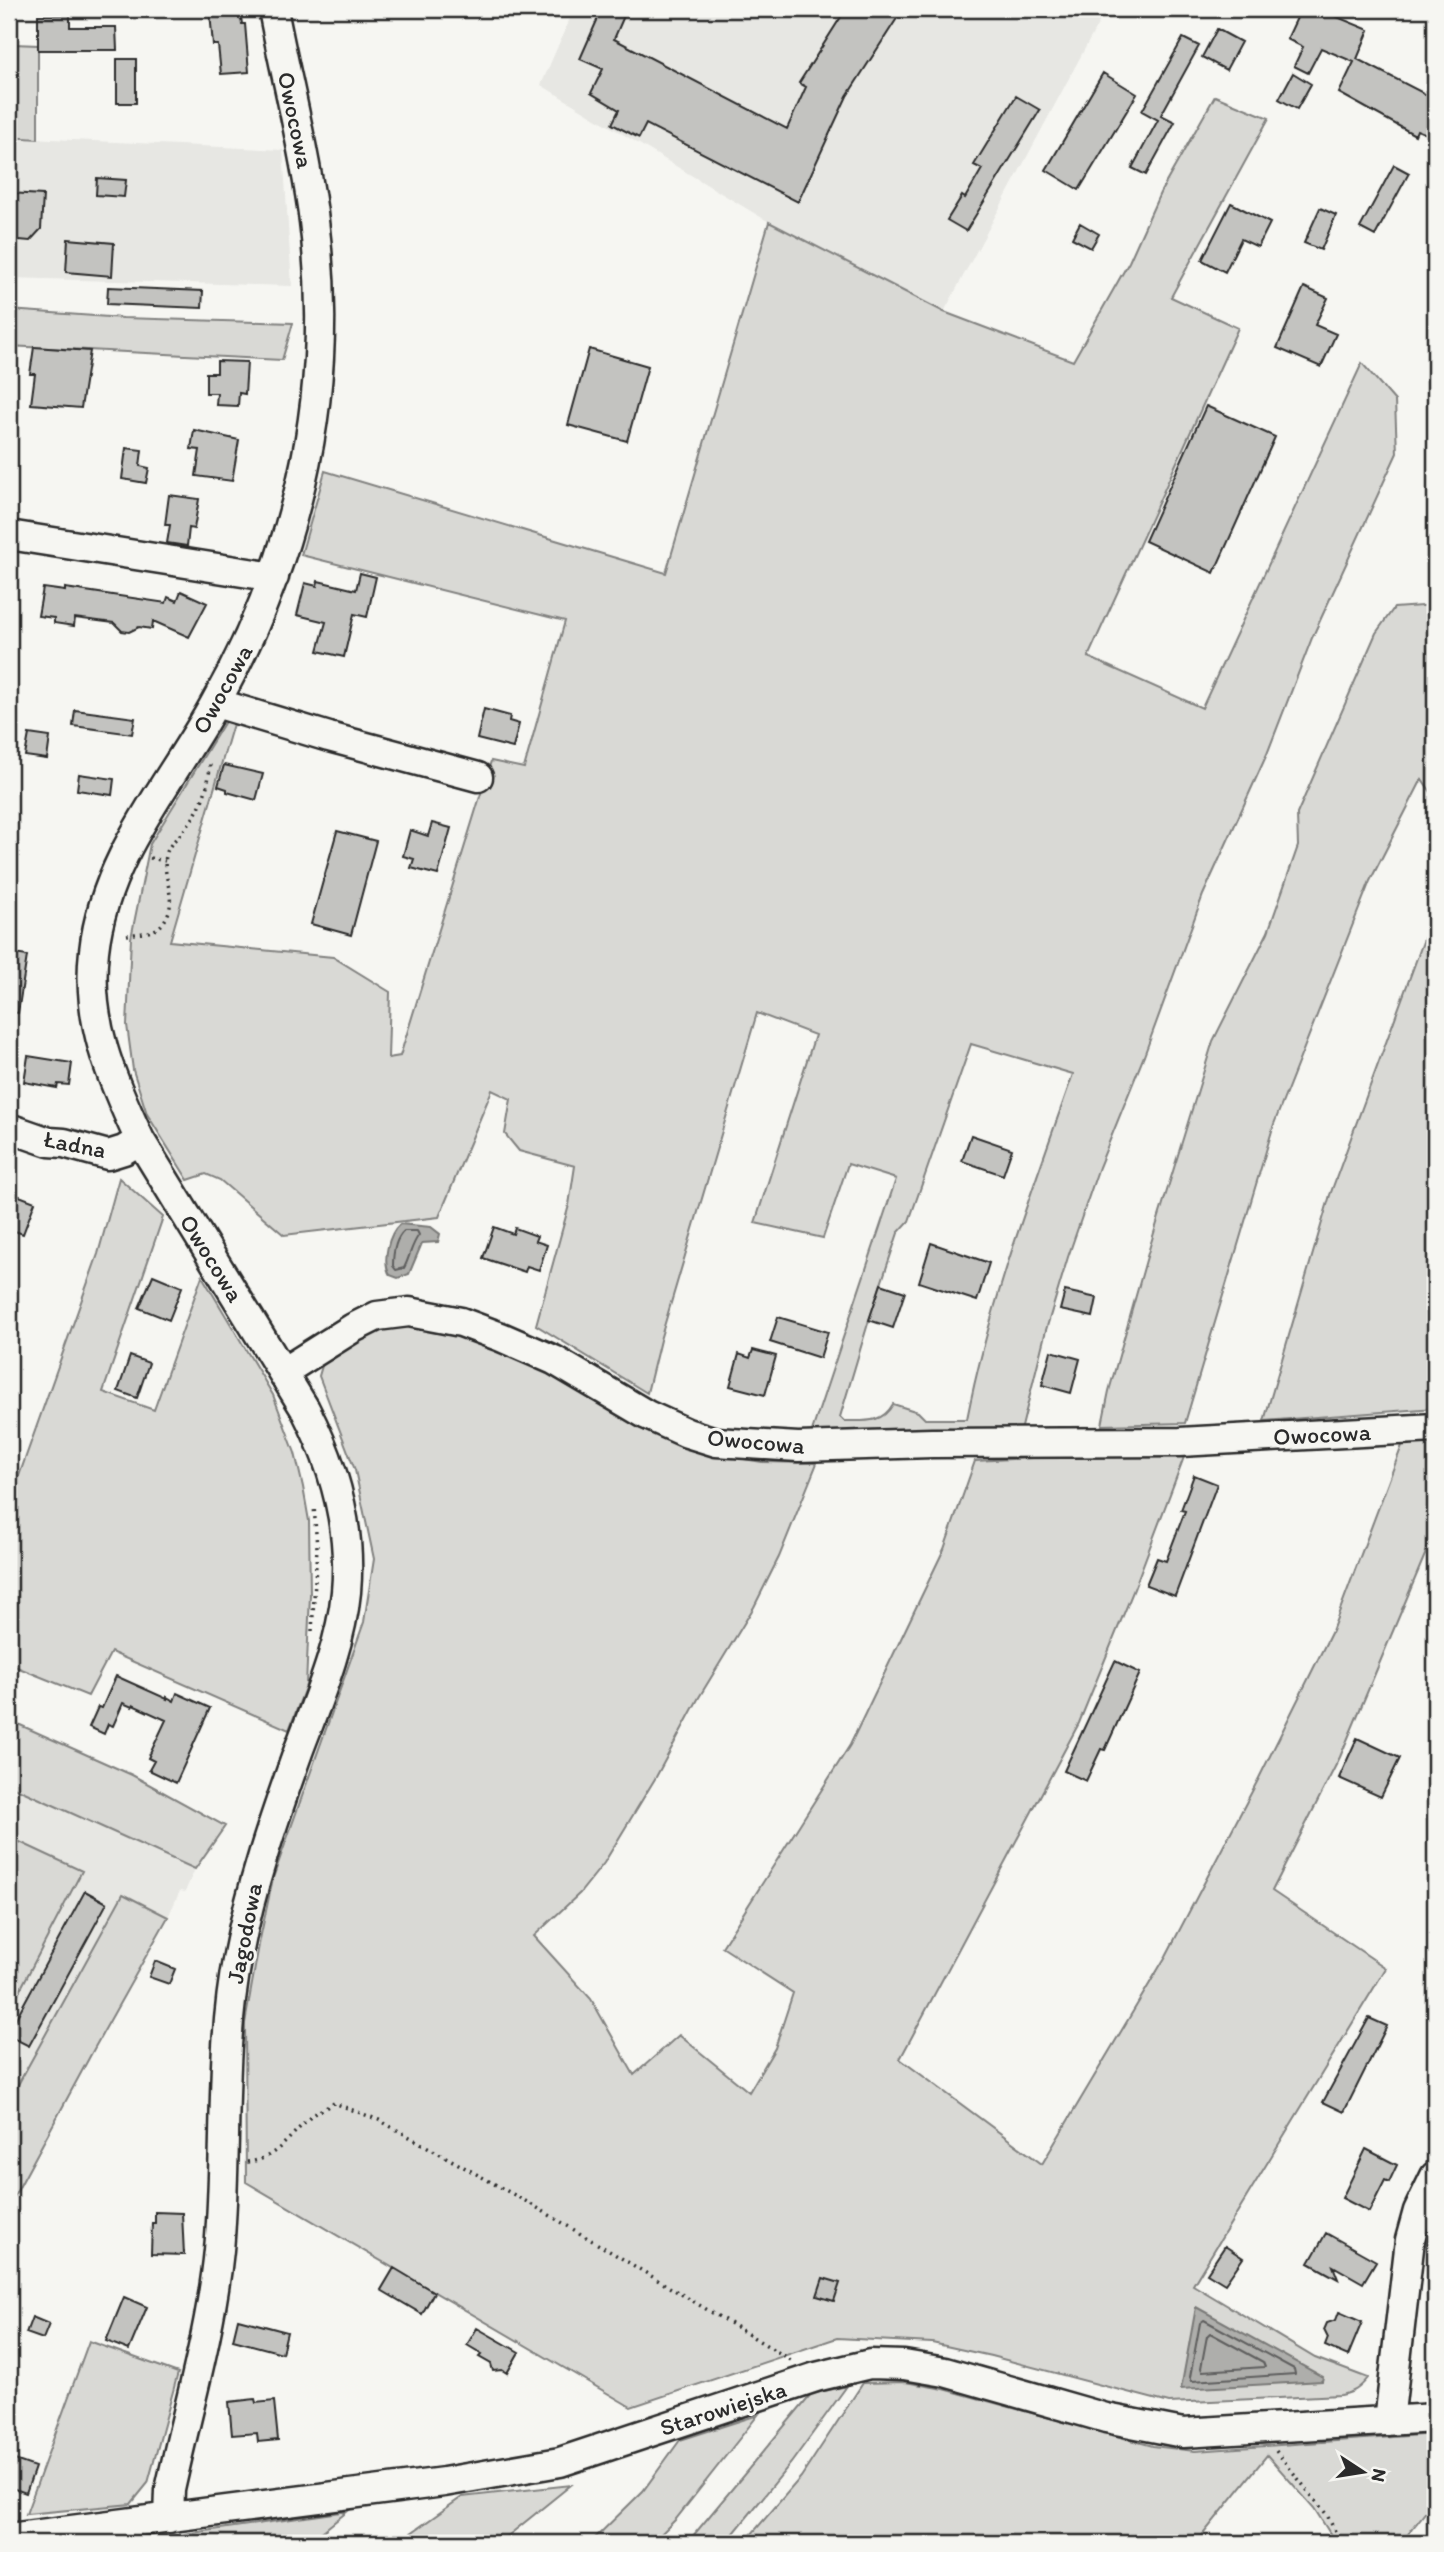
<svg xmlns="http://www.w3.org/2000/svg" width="1444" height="2552" viewBox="0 0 1444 2552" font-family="Itim,sans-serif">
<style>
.built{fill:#e7e7e3}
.green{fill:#d9d9d5;stroke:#828280;stroke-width:2;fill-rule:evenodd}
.water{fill:#aeaeab;stroke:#7a7a78;stroke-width:2}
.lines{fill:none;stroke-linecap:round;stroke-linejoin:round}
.shore{stroke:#5f5f5e;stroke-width:2}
.building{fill:#c3c3c0;stroke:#2b2b2b;stroke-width:2}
.minor-casing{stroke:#2b2b2b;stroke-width:33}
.path{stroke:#2b2b2b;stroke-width:3.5;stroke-dasharray:2 5;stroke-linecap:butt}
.minor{stroke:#f6f6f2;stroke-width:28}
.labels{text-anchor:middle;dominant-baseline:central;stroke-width:6;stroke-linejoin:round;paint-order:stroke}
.street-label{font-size:24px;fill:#2b2b2b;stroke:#f6f6f2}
</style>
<rect width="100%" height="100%" fill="#f6f6f2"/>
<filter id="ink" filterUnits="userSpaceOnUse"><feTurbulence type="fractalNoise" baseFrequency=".0143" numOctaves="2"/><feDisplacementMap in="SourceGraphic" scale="14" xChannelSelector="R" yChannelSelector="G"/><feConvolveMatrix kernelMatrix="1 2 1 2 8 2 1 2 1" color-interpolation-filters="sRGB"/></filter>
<g filter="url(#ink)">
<path class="built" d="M574,9h532l-162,303 -175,-90 -228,-137z
M9,137l274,13 9,136 -283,-8z
M9,1785l186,84 -10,23 -5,-1 -12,26 -45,-22 -114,206v-90l73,-140 -73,-34z"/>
<path class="green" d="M9,9h6l-1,35 24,1v94l-29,-2z
M1215,96l54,22 -98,179 67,31 -150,329 114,51 160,-345 33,38 2,52 -85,185 -45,116 -64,141 -59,161 -45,111 -31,90 -22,73 -25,101 -210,3 85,-255 -48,-15 -25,74 -68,-15 60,-188 -58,-22 -97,327 -13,53 -111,-68 33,-120 6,-39 -56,-15 -14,-17 6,-35 -19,-9 -53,127 -155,18 -64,-55 -14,-6 -18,6 -41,-66 -14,-44 -6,-45 4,-87 19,-94 79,-129 6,2 -65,224 163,16 57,35 -2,66 12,-2 91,-295 33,7 41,-147 -264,-66 24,-84 341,102 103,-351 175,90 129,49 56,-99 31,-69zM971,1044l102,30c-40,114 -83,227 -106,345h-42l-7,-7 -25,-8c-11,20 -28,17 -49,17l-4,-4 29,-97 29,-87 11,-12z
M9,310l114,8 170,5 -11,37 -273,-14z
M1435,605v193l-13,-19 -52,102 -96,243 -89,299 -83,2 7,-34 41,-145 63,-205 55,-109 30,-86 -1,-32 79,-181 18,-25z
M1435,909v499l-171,13 66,-226z
M119,1178l44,39 -60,175 51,18 48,-134 71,119 22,58 8,34 6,34 1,74 -4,90 -17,45 -178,-78 -23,44 -79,-32v-160l89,-250z
M418,1325l59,13 86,39 139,75 60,10 55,1 -38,94 -25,50 -56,92 -42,78 -52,86 -24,30 -46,43 57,63 43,76 45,-40 70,57 26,-44 18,-55 -71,-46 128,-202 94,-196 31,-88 112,-6 97,2 -50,132 -55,134 -179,336 142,105 124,-208 93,-178 73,-147 71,-188 32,-1v89l-95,226 -68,134 114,77 -193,317 122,73 53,20c-8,10 -15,15 -27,17l-172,8 -178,-47 -59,-13 -95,-5 -206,69 -385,-225 -1,-159 15,-84 13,-61 91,-256 10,-63 -19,-89 -36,-94 5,-17 47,-27z
M9,1720l123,55 93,51 -30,43 -186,-84z
M9,1837l73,34 -73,140z
M123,1894l45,23 -73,130 -86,159v-105z
M89,2341l89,32 -30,110 -17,21 -105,10z
M905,2382l39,7 209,57 42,5 240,-17v66l-34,43h-65l-22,-35 -47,-53 -71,88h-452l57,-66 62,-94z
M847,2386l-56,77 -65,80h-39l124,-149z
M758,2415l-82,104 -24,24h-62l53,-52 37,-51z
M571,2485l-72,58h-102l65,-46z
M348,2511l-40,32h-136l13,-9z"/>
<path class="water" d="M400,1224l31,3 9,7 -2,8 -16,1 -13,31 -11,4 -8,-3c-8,-13 -2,-41 10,-51z
M1196,2307l127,70 -1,4 -141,8z"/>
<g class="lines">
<path class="shore" d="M404,1231h13l2,4c-8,10 -9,22 -15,33l-8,2 -3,-4c0,-12 2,-27 11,-35z
M1204,2320l90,49 1,5 -103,7 -2,-4 10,-54z
M1210,2333l53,29 2,5 -63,4 -1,-3 6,-32z"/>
</g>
<path class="building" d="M602,9h25l-13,30 173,90 19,-42 -7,-4 47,-74h57l-56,87 -49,106 -152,-78 -7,14 -27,-14 7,-14 -28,-17 12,-24 -23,-10z
M1301,9h17l51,21 -12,29 78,40v20l-6,16 -12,-5 -2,5 -76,-42 15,-31 -33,-14 -13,25 -14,-7 9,-19 -16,-8z
M240,11l2,13h3l4,48 -28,2 -3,-29h-5l-3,-32z
M38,15h32v12h46l1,23h-79z
M1217,29l24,13 -15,28 -24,-13z
M1183,38l16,8 -38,69 14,7 -29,53 -14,-7 26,-48 -16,-9z
M117,59h19v44h-19z
M1103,73l34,21 -58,96 -33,-20z
M1293,73l18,11 -14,25 -18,-10z
M1016,96l24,14 -74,121 -19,-11 15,-24 3,2 17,-29 -8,-4z
M1394,165l15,8 -34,63 -15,-8z
M97,178l29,2 -2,17 -28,-2z
M9,193l34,2 -2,34 -11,12 -21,-2z
M1231,203l39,20 -12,24 -17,-8 -16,33 -23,-12z
M1320,208l16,7 -15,35 -17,-7z
M1080,223l19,11 -8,14 -19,-10z
M68,239l46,4 -2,33 -46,-4z
M108,287l95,4 -1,17 -95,-4z
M1304,287l24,11 -13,27 21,9 -15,33 -44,-19z
M34,347l56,4 -9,57 -50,-4 4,-30h-5z
M589,349l59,17 -21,75 -59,-16z
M217,361l30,1 -2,32 -6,-1 -1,13 -22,-1 1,-12h-11v-20h11z
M1206,406l69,31 -61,136 -69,-32z
M194,430l45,10 -7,41 -36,-5 4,-26 -9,-1z
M126,448l16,2 -2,16 9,2 -3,15 -24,-4z
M169,495l30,4 -5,30 -5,-1 -2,18 -20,-3 3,-18h-5z
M360,573l16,4 -9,40 -13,-3 -10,43 -26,-6 8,-29 -29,-7 8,-32 12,3 1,-5 38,9z
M43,588l22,3v-3l101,15 2,-6 9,4 4,-10 26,12 -18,34 -36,-16 -1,8 -13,-2 -10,5 -7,-1 -8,-8 -39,-5 -1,8 -20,-3v-5l-16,-2z
M484,709l26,7 -1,5 10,3 -6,24 -36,-9z
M75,710l60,8 -3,16 -59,-8z
M29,734l21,3 -3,22 -22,-3z
M224,765l39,9 -7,26 -29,-8v-3l-9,-3z
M79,774l35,5 -2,16 -35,-5z
M432,823l19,5 -13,47 -27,-7 3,-9 -11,-3 7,-26 18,6z
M337,831l39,10 -25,94 -40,-11z
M9,953l18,3 -9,57 -9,-1z
M28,1056l44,7 -3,22 -11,-1 -1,4 -33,-6z
M971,1135l41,14 -9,26 -41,-14z
M9,1192l26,10 -12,32 -14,-5z
M494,1227l19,7 2,-6 22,8 -2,5 12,4 -8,25 -12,-4 -2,6 -42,-14z
M931,1243l58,20 -12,38 -58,-19z
M153,1275l29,12 -13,33 -30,-12z
M881,1284l24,8 -12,36 -24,-8z
M1065,1291l32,7 -4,19 -33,-7z
M778,1317l50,15 -8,26 -50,-16z
M753,1350l23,6 -11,39 -35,-9 9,-32 11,4z
M1051,1351l29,8 -9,34 -29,-8z
M130,1356l19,7 -12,35 -19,-7z
M1194,1475l23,9 -42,112 -29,-11 11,-27 9,3 19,-50 -4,-1z
M1115,1661l25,12 -35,77 -4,-1 -15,32 -22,-10z
M116,1676l51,23v-2l7,4 3,-8 33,15 -34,75 -27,-13 5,-9 -6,-3 18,-38 -33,-15 -1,2 -9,-4 -10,23 -5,-2 -4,10 -15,-7 9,-20 4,1z
M1357,1738l43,20 -19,39 -42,-19z
M85,1891l22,12 -78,143 -20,-10v-5z
M155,1961l20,8 -6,15 -20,-7z
M1369,2018l18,8 -43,86 -21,-10z
M1366,2149l31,16 -8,17 -4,-2 -16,32 -27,-14z
M155,2212l27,1 2,42 -33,-1 1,-31h3z
M1326,2233l50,28 -13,22 -30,-17 5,13 -29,-16z
M1225,2246l18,12 -18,26 -18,-11z
M394,2268l40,24 -12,22 -41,-24z
M823,2278l17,5 -6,18 -17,-5z
M124,2297l23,10 -18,43 -23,-9z
M1339,2312l23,10 -14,34 -23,-10 3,-8 -4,-8 3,-7 9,-3z
M32,2317l17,7 -6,15 -17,-6z
M238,2319l49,13 -5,21 -49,-13z
M477,2328l42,24 -12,21 -5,-3 -9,1 -2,-7 -12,-7 3,-3 -15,-9z
M255,2399l1,4 18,-2 4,39 -20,2 -1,-9 -25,2 -3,-33z
M9,2458l26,9 -9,26 -17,-6z"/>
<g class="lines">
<defs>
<path id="minor" d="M9,535l265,42
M216,703l113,34 149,40
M9,1128l40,14 15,1 44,12 16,-5 16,-10
M283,1372l70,-44 24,-12 32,-4 52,10 40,15 53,23 93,55 40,18 29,9 82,5 134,-4 248,-1 255,-14
M1389,2421l21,-181 8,-29 17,-35
M169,2518l1,-28c17,-79 41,-159 49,-240 9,-98 0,-199 19,-295 13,-70 36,-136 60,-203 19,-51 43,-106 48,-160 6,-65 -11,-125 -41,-183l-165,-269c-29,-62 -54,-119 -46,-189 10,-93 76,-167 120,-246 40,-70 69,-144 87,-222 20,-86 24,-176 13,-262 -9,-72 -28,-142 -41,-212
M9,2538l435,-56 116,-20 256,-85 54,-13 34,1 41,7 161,46 77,15 252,-15"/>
</defs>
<use href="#minor" class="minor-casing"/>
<path class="path" d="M150,858l15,3
M127,935c11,-2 28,-1 35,-11 19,-23 -1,-45 4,-68 2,-12 11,-17 18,-26 17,-20 26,-44 26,-69
M312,1631l5,-83 -3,-42
M247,2162c30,-2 46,-31 67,-48 6,-4 14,-7 20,-11l45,17 157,87 255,153
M1276,2451l51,64 14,28"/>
<use href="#minor" class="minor"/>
</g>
</g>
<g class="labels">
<g class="street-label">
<text transform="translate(296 120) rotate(78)">Owocowa</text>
<text transform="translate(222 689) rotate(-61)">Owocowa</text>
<text transform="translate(75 1144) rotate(11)">Ładna</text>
<text transform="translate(212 1258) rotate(58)">Owocowa</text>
<text transform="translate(1322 1434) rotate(-3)">Owocowa</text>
<text transform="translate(756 1441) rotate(5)">Owocowa</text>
<text transform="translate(244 1933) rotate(-79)">Jagodowa</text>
<text transform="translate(723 2408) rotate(-18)">Starowiejska</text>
</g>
</g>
<rect width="1444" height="2552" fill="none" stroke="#f6f6f2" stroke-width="35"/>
<rect x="18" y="18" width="1409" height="2517" fill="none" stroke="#2b2b2b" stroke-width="2.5" filter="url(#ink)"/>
<g transform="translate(1363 2472) rotate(102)" stroke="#f6f6f2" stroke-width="5" paint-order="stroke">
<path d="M0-5L12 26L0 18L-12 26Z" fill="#2b2b2b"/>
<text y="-10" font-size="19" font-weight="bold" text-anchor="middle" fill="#2b2b2b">N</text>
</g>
</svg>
